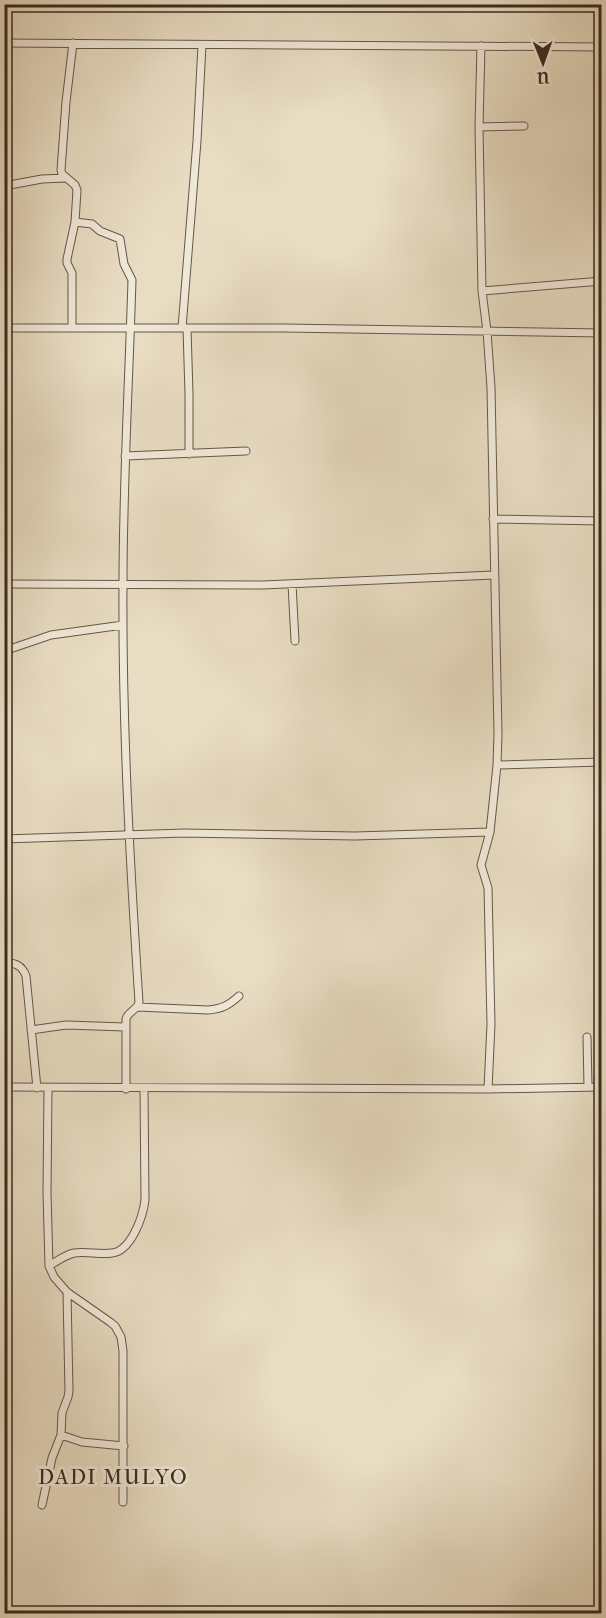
<svg xmlns="http://www.w3.org/2000/svg" width="606" height="1618" viewBox="0 0 606 1618" font-family="'IM FELL French Canon',serif">
<style>
.lines{fill:none;stroke-linecap:round;stroke-linejoin:round}
.street-casing{stroke:#655748;stroke-width:9}
.street{stroke:#f0e8d7;stroke-width:7}
.labels{text-anchor:middle;dominant-baseline:central;stroke-width:6;stroke-linejoin:round;paint-order:stroke}
.quarter-label{font-size:21px;letter-spacing:1.5px;fill:#392b1f;stroke:#f0e8d7}
</style>
<rect width="100%" height="100%" fill="#e8dcc2"/>
<filter id="stains"><feTurbulence type="fractalNoise" baseFrequency=".00333" numOctaves="4"/><feColorMatrix values="0 0 0 0 .2 0 0 0 0 .09 0 0 0 0 .02 0 0 0 .5 -.17"/></filter>
<radialGradient id="worn" r=".72"><stop offset=".6" stop-color="#630" stop-opacity="0"/><stop offset="1" stop-color="#630" stop-opacity=".3"/></radialGradient>
<g class="lines">
<defs>
<path id="street" d="M4,43l598,4
M481,46l-2,81 3,164 5,40 4,57 7,346 -1,31 -7,67 -9,33 7,23 3,136 -3,65
M479,127l45,-1
M4,186l38,-7 23,-1
M75,222l17,2 8,7 20,8 4,25 8,16c-3,101 -9,203 -9,304 -1,140 7,279 16,418 -1,8 -11,9 -13,17v70
M482,291l120,-10
M4,328h280l318,5
M72,328v-55l-5,-10v-4l8,-37 2,-32 -2,-5 -13,-11 -1,-4 5,-68 7,-59
M182,328l15,-187 5,-96
M187,328l2,66v60
M125,456l121,-5
M493,519l109,2
M4,584l259,1 231,-10
M292,584l3,57
M4,651l47,-16 72,-10
M497,765l105,-3
M4,839l180,-6 171,3 135,-4
M4,962c11,1 18,3 22,14l11,112
M137,1007l71,3c14,-1 21,-5 31,-14
M31,1030l35,-5 59,2
M587,1037l1,50
M4,1087l484,2 114,-2
M48,1088l-1,105 2,73 5,11 13,15 43,30 5,4 6,11 2,14v151
M49,1266c8,-5 16,-11 25,-13 13,-2 25,2 38,0 19,-2 31,-36 33,-53l-1,-111
M61,1435l21,7 42,4
M42,1505l10,-47 9,-23 1,-22 6,-16 1,-6 -2,-99"/>
</defs>
<use href="#street" class="street-casing"/>
<use href="#street" class="street"/>
</g>
<g class="labels">
<g class="quarter-label">
<text x="113" y="1477">DADI MULYO</text>
</g>
</g>
<rect width="606" height="1618" fill="none" stroke="#e8dcc2" stroke-width="24"/>
<rect x="6" y="6" width="594" height="1606" fill="none" stroke="#392b1f" stroke-width="3"/>
<rect x="12" y="12" width="582" height="1594" fill="none" stroke="#392b1f" stroke-width="1.5"/>
<g transform="translate(543 63) rotate(179)" stroke="#f0e8d7" stroke-width="4.5" paint-order="stroke">
<path d="M0-4.5L10 22L0 15L-10 22Z" fill="#392b1f"/>
<text y="-9" font-size="16" font-weight="bold" text-anchor="middle" fill="#392b1f">U</text>
</g>
<rect width="100%" height="100%" filter="url(#stains)"/>
<rect width="100%" height="100%" fill="url(#worn)"/>
</svg>
